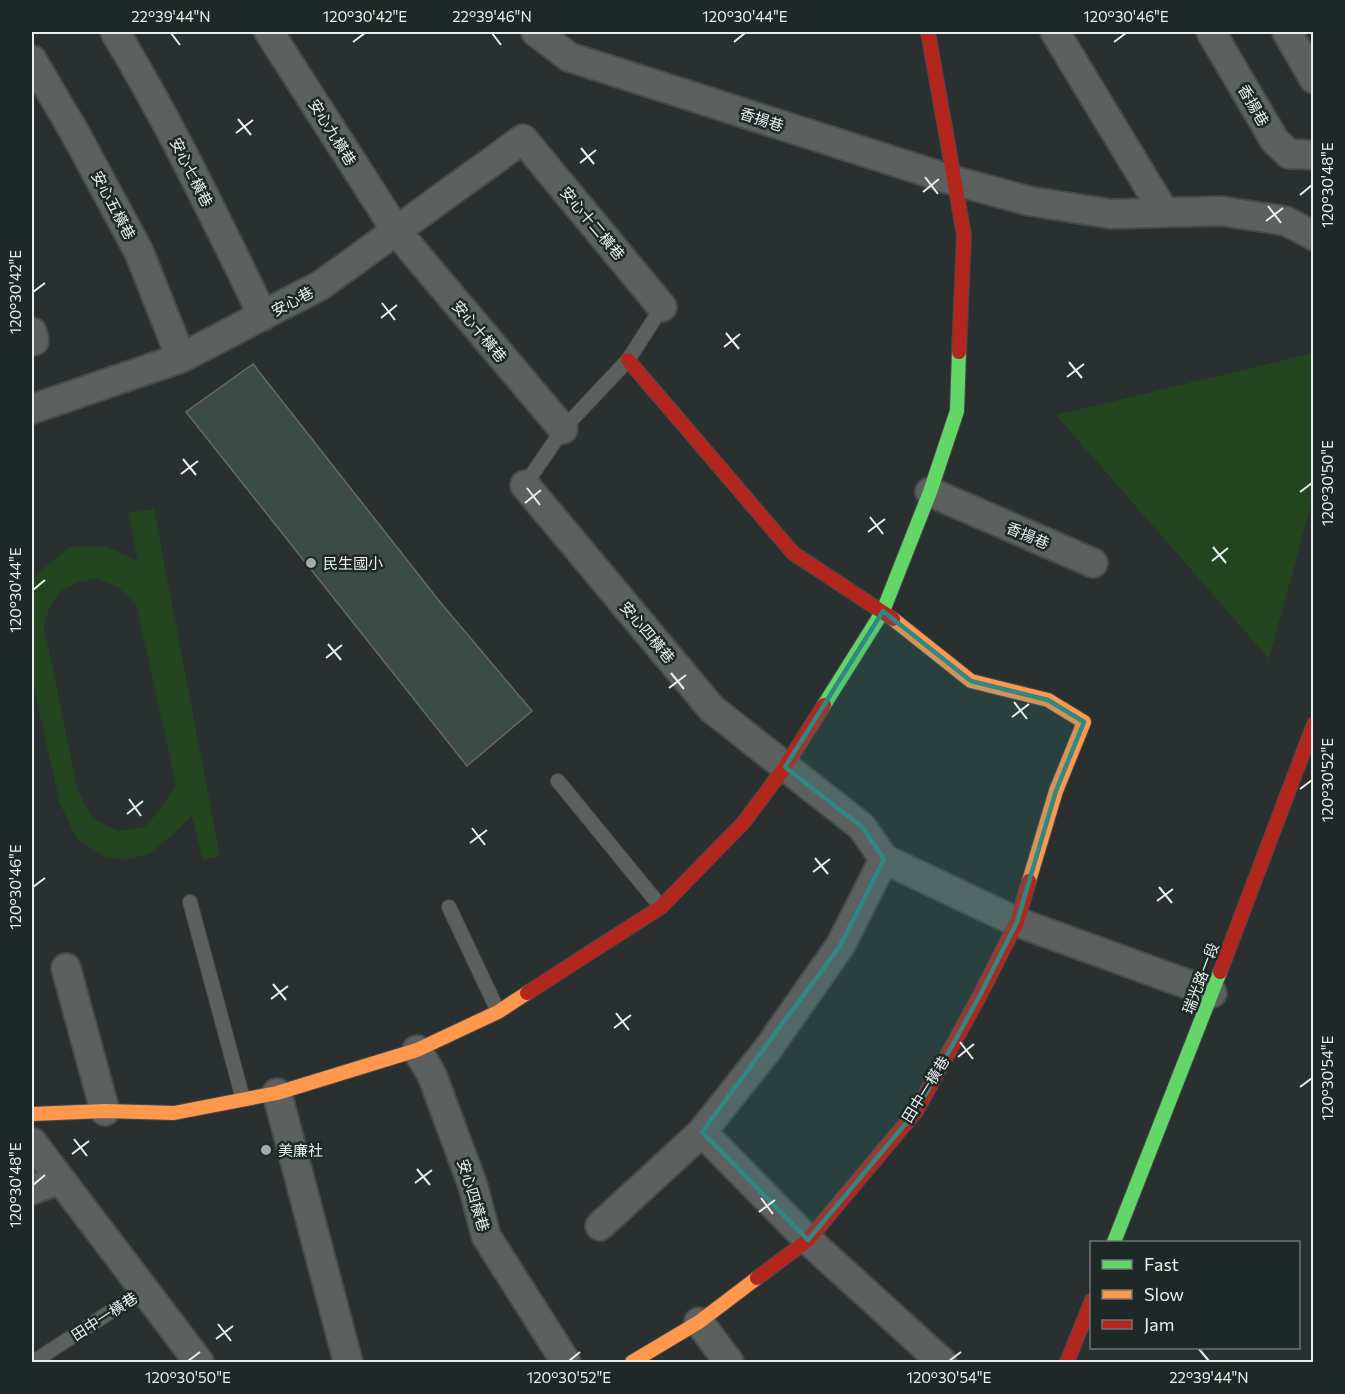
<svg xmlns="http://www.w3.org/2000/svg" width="1345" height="1394" viewBox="0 0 1345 1394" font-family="Commissioner,'Noto Sans TC',sans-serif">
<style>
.green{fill:#22441f;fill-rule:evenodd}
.building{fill:#3b4c47;stroke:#656968;stroke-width:1.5}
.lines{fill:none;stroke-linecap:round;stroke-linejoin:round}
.lane-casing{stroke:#454a4a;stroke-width:16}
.street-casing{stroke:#454a4a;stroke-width:32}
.fast-casing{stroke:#454a4a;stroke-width:16}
.slow-casing{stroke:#454a4a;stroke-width:16}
.jam-casing{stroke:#454a4a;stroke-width:16}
.lane{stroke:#5c6160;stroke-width:14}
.street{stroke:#5c6160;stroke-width:28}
.fast{stroke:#63d668;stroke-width:14}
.slow{stroke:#ff974d;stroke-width:14}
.jam{stroke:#b3261e;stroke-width:14}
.marked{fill:#2f8881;fill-opacity:0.2;stroke:#2f8881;stroke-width:4.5;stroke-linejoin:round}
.ticks{fill:none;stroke:#e7eeed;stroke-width:2}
.poi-dot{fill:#a5abaa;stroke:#1d2827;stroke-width:2}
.labels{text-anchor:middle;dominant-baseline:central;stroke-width:5;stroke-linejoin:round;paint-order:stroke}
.street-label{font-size:15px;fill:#e7eeed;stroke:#1d2827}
.poi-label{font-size:15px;fill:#e7eeed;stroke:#1d2827;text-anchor:start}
.neatline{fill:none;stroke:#e7eeed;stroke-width:2}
.ticks-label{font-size:15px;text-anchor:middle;fill:#e7eeed}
</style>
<rect width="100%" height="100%" fill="#2a2f2f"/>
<path class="green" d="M1313,353v145l-44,161 -213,-244z
M154,509l66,347 -17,4 -11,-45 -22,22 -21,17 -24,6 -22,-4 -26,-17 -17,-35 -28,-124v-102l38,-31 35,-1 33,15 -10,-48zM97,578l20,9 19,17 40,181 -18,27 -14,15 -26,4 -26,-13 -14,-27 -34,-165c8,-33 20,-42 53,-48z"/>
<path class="building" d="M253,364l187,238 92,109 -65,55 -281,-354z"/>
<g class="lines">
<defs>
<path id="lane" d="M525,485l38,-56 65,-69 34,-53
M558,781l103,126
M190,902l53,197
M449,907l49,104
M33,1362l111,-72"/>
<path id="street" d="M115,32c55,91 101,187 148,284
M269,32l128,200 166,197
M536,32l33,25 386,124 74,20 82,13 110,-3 65,10 28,15
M1055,32l109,180
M1211,32l64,109 14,13 25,1
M1287,32l27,47
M32,60l43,73 64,119 42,106
M32,332l2,9
M32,409l149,-51 140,-73 202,-146 139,168
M525,485l187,224 150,118 22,32 133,63 195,71
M930,492l163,71
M66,968l39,143
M417,1050l15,25 41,111 13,50 80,126
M277,1093l71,269
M702,1132l106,108 134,122
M32,1142l167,220
M32,1190l28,-11
M600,1226l102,-94 65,-82 73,-104 44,-87
M699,1322l30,40"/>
<path id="fast" d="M824,705l59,-94 47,-119 27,-81 2,-59
M1114,1242l106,-270"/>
<path id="slow" d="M893,619l78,62 77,19 36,22 -28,69 -27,90
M32,1114l73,-3 69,2 103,-20 140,-43 81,-38 29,-19
M632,1362l67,-40 58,-44"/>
<path id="jam" d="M928,32l36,203 -5,117
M628,360l165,193 100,66
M1220,972l94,-248
M527,993l134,-86 83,-85 41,-55 39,-62
M757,1278l51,-38 109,-130 62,-113 38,-75 12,-41
M1067,1362l25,-62"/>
</defs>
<use href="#lane" class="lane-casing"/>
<use href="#street" class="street-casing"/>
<use href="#fast" class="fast-casing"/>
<use href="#slow" class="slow-casing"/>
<use href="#jam" class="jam-casing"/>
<use href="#lane" class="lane"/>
<use href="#street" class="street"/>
<use href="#fast" class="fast"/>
<use href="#slow" class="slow"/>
<use href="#jam" class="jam"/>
</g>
<path class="marked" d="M883,611l88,70 77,19 36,22 -28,69 -39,131 -38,75 -62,113 -109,130 -106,-108 138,-186 44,-87 -22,-32 -77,-60z"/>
<path class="ticks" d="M171,33l9,12M492,33l9,12M353,42l12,-9M734,42l11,-9M1114,42l12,-9M238,119l13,16M236,133l17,-13M581,148l13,16M580,163l16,-13M925,177l13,17M923,192l16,-13M1300,195l12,-10M1268,206l13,17M1266,221l17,-13M33,292l12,-9M382,303l13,17M381,318l16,-13M726,333l13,16M724,347l16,-13M1069,362l13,16M1067,377l17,-13M183,459l13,16M181,474l17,-13M527,488l13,17M1300,492l12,-9M525,503l16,-13M870,517l13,17M868,532l17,-13M1213,547l13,16M1212,561l16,-13M33,590l12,-10M328,644l13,16M326,658l16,-13M671,673l13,16M669,688l17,-13M1014,702l13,17M1012,717l17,-13M1300,789l12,-9M129,799l12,17M127,814l16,-13M472,828l13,17M470,843l17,-13M815,858l13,16M813,872l17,-13M33,887l12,-9M1159,887l13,16M1157,901l16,-12M273,984l13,16M271,999l17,-13M616,1013l13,17M614,1028l17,-13M960,1042l13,17M958,1057l16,-13M1300,1087l12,-9M74,1139l13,17M72,1154l17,-13M417,1169l13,16M415,1183l17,-13M33,1185l12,-10M761,1198l12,16M759,1212l16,-12M218,1324l13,17M216,1339l17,-13M1199,1349l10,12M188,1361l12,-9M569,1361l11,-9M949,1361l12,-9"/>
<g class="poi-dot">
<circle cx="311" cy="563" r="6"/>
<circle cx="266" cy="1150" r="6"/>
</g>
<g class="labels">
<g class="street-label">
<text transform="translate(1254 105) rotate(60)">香揚巷</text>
<text transform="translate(762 119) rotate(18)">香揚巷</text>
<text transform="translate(333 132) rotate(58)">安心九橫巷</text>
<text transform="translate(192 172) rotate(63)">安心七橫巷</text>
<text transform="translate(114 205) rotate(62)">安心五橫巷</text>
<text transform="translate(593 223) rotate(50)">安心十二橫巷</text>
<text transform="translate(292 301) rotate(-28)">安心巷</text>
<text transform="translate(480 331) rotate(50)">安心十橫巷</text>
<text transform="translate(1028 535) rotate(23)">香揚巷</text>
<text transform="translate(648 632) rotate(50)">安心四橫巷</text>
<text transform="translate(1200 978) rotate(-69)">瑞光路一段</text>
<text transform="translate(925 1089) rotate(-58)">田中一橫巷</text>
<text transform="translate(474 1195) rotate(73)">安心四橫巷</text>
<text transform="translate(104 1316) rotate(-33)">田中一橫巷</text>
</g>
<g class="poi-label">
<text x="323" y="563">民生國小</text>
<text x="278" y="1150">美廉社</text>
</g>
</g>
<rect width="1345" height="1394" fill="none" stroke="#1d2827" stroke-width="66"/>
<rect x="1090" y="1241" width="210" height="108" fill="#1d2827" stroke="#6e7776" stroke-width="1.5"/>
<rect x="1102" y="1260" width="30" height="9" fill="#63d668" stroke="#6e7776" stroke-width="1.5"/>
<text x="1144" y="1271" font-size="18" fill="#e7eeed">Fast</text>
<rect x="1102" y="1290" width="30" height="9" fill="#ff974d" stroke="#6e7776" stroke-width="1.5"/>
<text x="1144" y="1301" font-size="18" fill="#e7eeed">Slow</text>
<rect x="1102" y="1320" width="30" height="9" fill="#b3261e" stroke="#6e7776" stroke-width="1.5"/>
<text x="1144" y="1331" font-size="18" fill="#e7eeed">Jam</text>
<rect x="33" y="33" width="1279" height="1328" class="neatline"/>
<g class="ticks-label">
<text x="171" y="22">22°39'44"N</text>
<text x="365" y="22">120°30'42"E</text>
<text x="492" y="22">22°39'46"N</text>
<text x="745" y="22">120°30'44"E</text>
<text x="1126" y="22">120°30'46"E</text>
<text transform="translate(1328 185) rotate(-90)" y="5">120°30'48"E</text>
<text transform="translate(16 292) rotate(-90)" y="5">120°30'42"E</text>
<text transform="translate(1328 483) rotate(-90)" y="5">120°30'50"E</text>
<text transform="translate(16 590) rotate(-90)" y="5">120°30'44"E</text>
<text transform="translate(1328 780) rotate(-90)" y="5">120°30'52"E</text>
<text transform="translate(16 887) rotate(-90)" y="5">120°30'46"E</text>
<text transform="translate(1328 1078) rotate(-90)" y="5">120°30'54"E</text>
<text transform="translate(16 1185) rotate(-90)" y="5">120°30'48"E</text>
<text x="188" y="1383">120°30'50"E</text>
<text x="569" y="1383">120°30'52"E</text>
<text x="949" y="1383">120°30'54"E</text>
<text x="1209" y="1383">22°39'44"N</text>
</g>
</svg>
